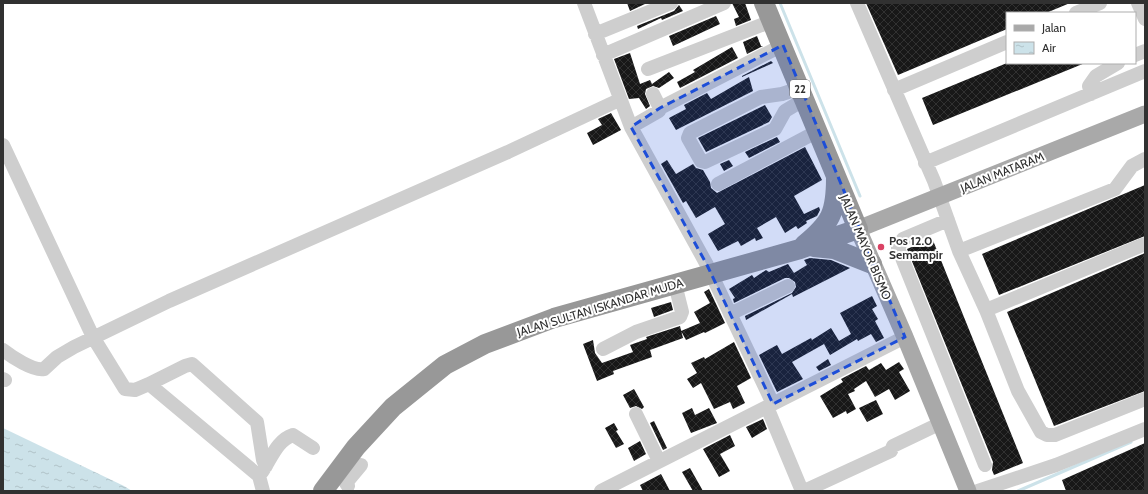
<svg xmlns="http://www.w3.org/2000/svg" width="1148" height="494" viewBox="0 0 1148 494" font-family="Cabin,sans-serif">
<style>
.water{fill:url(#water-ripples)}
.lines{fill:none;stroke-linecap:round;stroke-linejoin:round}
.stream{stroke:#cce2e9;stroke-width:3}
.building{fill:url(#building-cross-hatch)}
.minor{stroke:#cecece;stroke-width:14}
.major{stroke:#a9a9a9;stroke-width:17}
.highway{stroke:#989898;stroke-width:20}
.marked{fill:#1d4ed8;fill-opacity:0.2;stroke:#1d4ed8;stroke-width:3;stroke-dasharray:8 5;stroke-linejoin:round}
.poi-dot{fill:#da4264;stroke:#fff;stroke-width:1.5}
.labels{text-anchor:middle;dominant-baseline:central;stroke-width:4;stroke-linejoin:round;paint-order:stroke}
.shield{fill:#fff;stroke:#6f6f6f;stroke-width:1}
.shield-label{font-size:11px;font-weight:bold;fill:#313131}
.street-label{font-size:12px;fill:#313131;stroke:#fff}
.poi-label{font-size:12px;font-weight:bold;fill:#313131;stroke:#fff;text-anchor:start}
</style>
<defs>
<pattern id="water-ripples" width="26" height="14" patternUnits="userSpaceOnUse"><rect width="26" height="14" fill="#cce2e9"/><path d="M2 4q2-2 4 0t4 0M15 11q2-2 4 0t4 0" fill="none" stroke="#b0c2c8"/></pattern>
<pattern id="building-cross-hatch" width="8" height="8" patternUnits="userSpaceOnUse"><rect width="8" height="8" fill="#181818"/><path d="M0 0l8 8M0 8l8-8" fill="none" stroke="#313131"/></pattern>
</defs>
<rect width="100%" height="100%" fill="#fff"/>
<path class="water" d="M3,428l121,58 8,5h-129z"/>
<g class="lines">
<path class="stream" d="M780,3l80,193
M1018,491l113,-49"/>
</g>
<path class="building" d="M627,3h17l1,1 -15,7z
M732,3h13l6,17 -15,6 -2,-7 5,-2z
M866,3h204l-24,10h-39v16l-109,46z
M679,5l4,6 -21,9 -1,-2 -23,11 -1,-3 37,-15z
M716,16l4,8 -47,22 -4,-10z
M757,36l4,10h2l-16,8 -4,-12z
M732,47l6,11 -58,30 -3,-6 18,-10 -2,-2z
M630,53l10,31 10,-4 2,4 17,-12 5,6 -15,10 -6,-2 -7,3 -1,5 5,12 -4,3 -7,-11 -10,1 -15,-40z
M771,61l2,2 -31,14v-1z
M1007,63h78l-152,62 -11,-27z
M749,77l4,14 -77,39 -7,-12 17,-9 -2,-4 23,-12 4,6z
M765,105l7,12 -3,5 -63,30 -8,-14z
M611,113l10,17 -28,15 -6,-12 15,-8 -4,-6z
M777,137l3,5 -31,16 -4,-6z
M805,147l17,33 -28,16 10,18 15,-7 1,3 -3,6 -11,5 1,2 -9,6 -2,-3 -11,7 -9,-16 -19,11 6,10 -7,3 -1,-3 -14,8 -3,-5 -20,10 -10,-17 17,-10 -10,-17 -19,11 -10,-17 -3,2 -22,-39 6,-4 9,14 17,-10 3,4 7,2 7,12 1,6 6,5z
M729,160l4,6 -9,5 -4,-7z
M1145,185v51l-146,59 -17,-41z
M932,238l91,225 -29,12 -2,-5 1,-8 -86,-213z
M1145,253v138l-91,35 -47,-114z
M810,258l21,2 19,8 -57,29 -1,-3 -46,26 -1,-4 47,-23 4,-6 -1,-5 -6,-4h-4l-51,25 -1,-4 2,-1 -6,-9 23,-14 2,3 12,-8 3,2 19,-8 6,9 13,-8 -3,-5z
M709,289l16,34 -20,10 -1,-1 -18,8 -5,-9 19,-8 -6,-11 16,-9 -6,-11z
M872,296l5,10 -5,3 6,10 -3,2 9,17 -8,4 -5,-8 -13,7 -1,-2 -27,16 -6,-11 -32,18 11,17 -26,13 -18,-37 18,-10 5,9 29,-16 1,2 19,-12 8,13 12,-7 -11,-21z
M671,302l2,8 -19,7 -3,-9z
M680,326l3,12 -33,12 2,7 -39,14 1,3 -17,7 -14,-37 10,-4 2,13 7,10 31,-11 -3,-7 17,-6 -1,-2z
M734,342l17,36 -14,8 8,17 -12,6 -3,-7 -16,7 -13,-26 -8,5 -6,-9 10,-6 -6,-10 13,-6 1,2z
M828,359l3,6 -12,6 -3,-4z
M899,362l5,7 -5,3 11,19 -15,9 -6,-11 -14,8 -9,-16 -12,8 1,2 -7,3 8,15 -9,5 -1,-3 -13,7 -13,-22 23,-14 -2,-3 25,-13 3,4 12,-7 5,7z
M634,389l10,18 -2,2 -6,-3 -6,2 -7,-13z
M876,400l7,14 -16,8 -8,-14z
M692,408l3,7 14,-7 8,15 -26,10 -9,-20z
M763,419l4,10 -15,9 -6,-11z
M654,421l13,27 -4,2 -13,-27z
M614,423l4,7 -2,1 8,13 -8,4 -11,-20z
M730,435l5,11 -15,8 10,17 -11,6 -16,-28z
M640,441l6,13 -12,7 -6,-13z
M1145,443v48h-79l-4,-11z
M690,468l13,23h-10l-11,-19z
M661,474l9,17h-27l-3,-6z"/>
<g class="lines">
<path class="minor" d="M584,3l47,124 76,138 66,139
M857,3l77,178 25,70 27,59 32,81 23,41 6,3h8l90,-36
M1138,3l7,16
M1076,13l24,-10
M595,34l76,-31
M603,55l121,-52
M1135,55l10,-4
M648,69l124,-48
M800,88l-18,6 -21,3 -71,36 -2,5 13,23 4,1 70,-33 10,-18 20,-12
M894,90l113,-48
M653,94l7,14
M1091,94l-2,-8 7,-10 22,-13
M631,127l28,-16 1,-3 123,-63
M3,145l90,192 32,52 10,1 14,-6 110,92 4,15
M925,163l220,-92
M718,184l100,-53
M948,220l-45,19 -5,9 87,217
M959,251l156,-62 17,-23 13,-7
M986,310l159,-66
M730,314l58,-28
M603,349l33,-17 44,-15 2,-5 -7,-28
M3,350c9,7 30,21 41,19l13,-12 17,-10 95,-46 339,-149 111,-52
M3,379l2,1
M149,384l36,-18 7,-2 65,58 6,38 3,6
M767,407l35,84
M636,414l23,47
M262,472c9,-13 15,-32 31,-37l20,13
M348,486l-2,-3 15,-18
M601,491l304,-154
M804,491l87,-40 2,-5 48,-23
M978,491l78,-26 89,-36"/>
<path class="major" d="M968,491l-63,-154 -47,-108 287,-115"/>
<path class="highway" d="M804,245c27,-22 32,-32 32,-67
M814,247l20,2 38,15
M323,491l33,-44 37,-40 52,-42 40,-21 69,-26 246,-69 58,-20 -94,-226"/>
</g>
<path class="marked" d="M783,45l122,292 -132,67 -66,-139 -76,-138 29,-19z"/>
<circle class="poi-dot" cx="881" cy="247" r="4"/>
<g class="labels">
<rect class="shield" x="790" y="80" width="20" height="18" rx="3"/>
<g class="shield-label">
<text x="800" y="89">22</text>
</g>
<g class="street-label">
<text transform="translate(1002 172) rotate(-22)">JALAN MATARAM</text>
<text transform="translate(866 247) rotate(67)">JALAN MAYOR BISMO</text>
<text transform="translate(600 307) rotate(-17)">JALAN SULTAN ISKANDAR MUDA</text>
</g>
<g class="poi-label">
<text x="889" y="240">Pos 12.0<tspan x="889" dy="14">Semampir</tspan></text>
</g>
</g>
<rect width="1148" height="494" fill="none" stroke="#313131" stroke-width="8"/>
<rect x="1006" y="12" width="130" height="52" fill="#ffffff" stroke="#adadad"/>
<rect x="1014" y="25" width="20" height="6" fill="#a9a9a9" stroke="#adadad"/>
<text x="1042" y="32" font-size="12" fill="#313131">Jalan</text>
<rect x="1014" y="42" width="20" height="12" fill="url(#water-ripples)" stroke="#adadad"/>
<text x="1042" y="52" font-size="12" fill="#313131">Air</text>
</svg>
